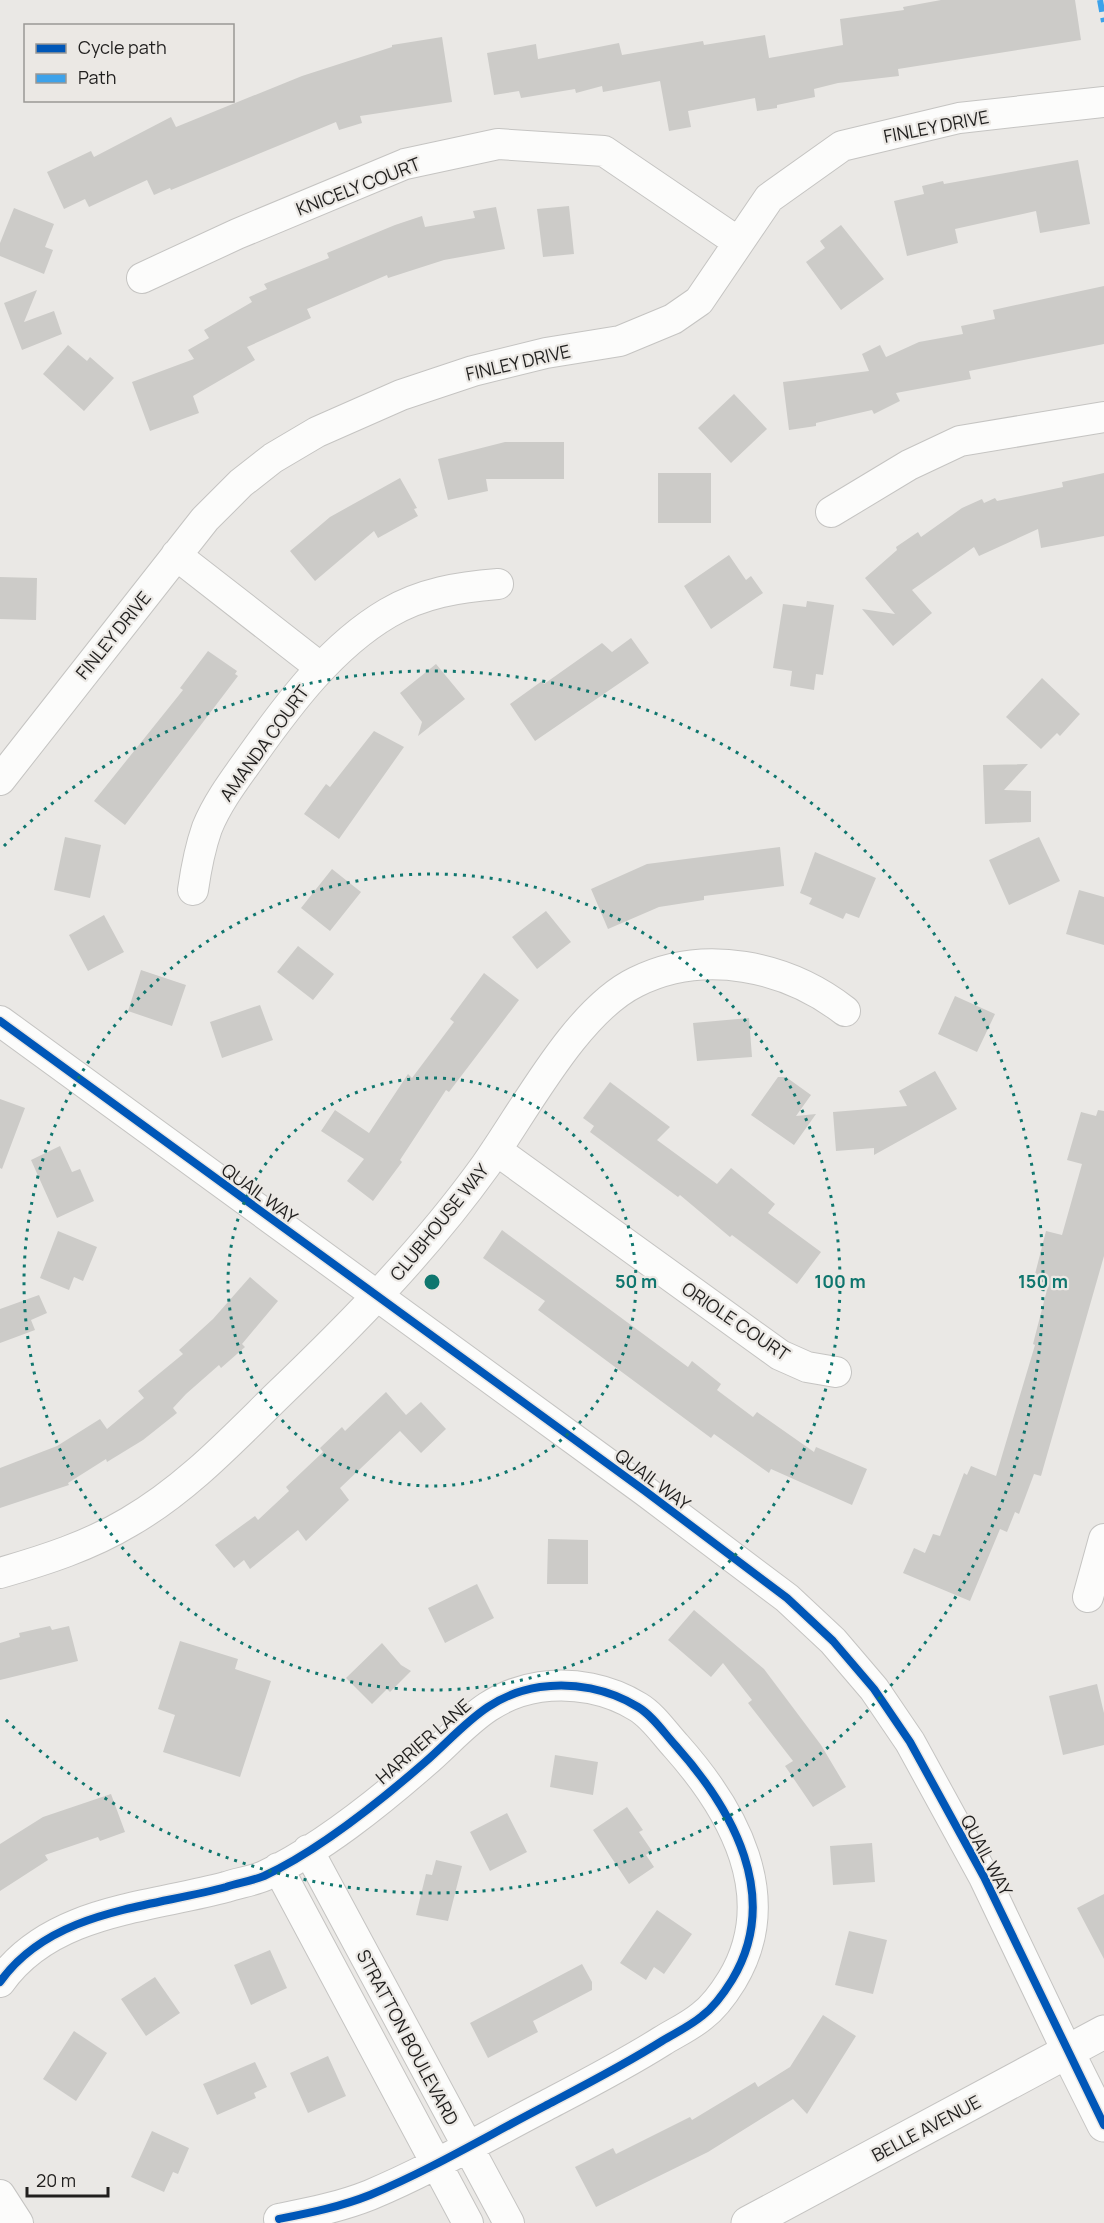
<svg xmlns="http://www.w3.org/2000/svg" width="1104" height="2223" viewBox="0 0 1104 2223" font-family="Manrope,sans-serif">
<style>
.building{fill:#cccbc8}
.lines{fill:none;stroke-linecap:round;stroke-linejoin:round}
.minor-casing{stroke:#c5c4c2;stroke-width:32}
.tertiary-casing{stroke:#c5c4c2;stroke-width:35}
.minor{stroke:#fcfcfb;stroke-width:30}
.tertiary{stroke:#fcfcfb;stroke-width:33}
.quiet{stroke:#3da2ea;stroke-width:6;stroke-dasharray:12 6;stroke-linecap:butt}
.cycleway-casing{stroke:#ebe8e4;stroke-width:11}
.cycleway{stroke:#0057b8;stroke-width:8}
.ring{fill:none;stroke:#0f766e;stroke-width:3;stroke-dasharray:3 6}
.labels{text-anchor:middle;dominant-baseline:central;stroke-width:4.5;stroke-linejoin:round;paint-order:stroke}
.street-label{font-size:18px;fill:#201f1e;stroke:#ebe8e4}
.centre{fill:#0f766e;stroke:#ebe8e4;stroke-width:3}
.ring-label{font-size:18px;text-anchor:middle;font-weight:bold;fill:#0f766e;stroke:#ebe8e4;stroke-width:4.5;stroke-linejoin:round;paint-order:stroke}
</style>
<rect width="100%" height="100%" fill="#eae8e5"/>
<path class="building" d="M941,0h134l6,40 -183,29 1,7 -61,7 -24,6 1,8 -38,8v3l-20,3 -2,-13 -67,13 3,16 -22,4 -9,-50 -57,11 -1,-6 -26,7 -1,-4 -54,9 -2,-7 -25,4 -7,-42 49,-9 2,15 81,-16 3,12 81,-14 1,4 61,-10 4,23 74,-13 -3,-26 64,-9 -1,-3z
M442,37l10,65 -92,14 2,7 -23,7 -3,-8 -165,68 -1,-2 -16,7 -7,-15 -58,27 -4,-8 -21,10 -17,-37 44,-21 3,6 77,-40 5,10 126,-51 90,-29v-2z
M1078,160l12,64 -50,9 -4,-22 -81,18 3,14 -51,13 -13,-55 30,-7 -2,-8 21,-5 1,3z
M569,206l5,48 -31,3 -6,-48z
M496,207l9,42 -61,11 -56,18 -1,-3 -80,34 4,9 -64,29 8,13 -62,36 6,17 -49,18 -18,-49 62,-23 -6,-9 21,-12 -5,-8 48,-28 -3,-5 18,-8 -3,-5 65,-26 -2,-5 68,-28 27,-9 3,11 50,-9 -2,-7z
M14,208l40,16 -9,23 8,3 -9,24 -44,-18v-13z
M841,225l43,54 -43,31 -35,-48 19,-14 -5,-7z
M1104,286v58l-135,27 2,8 -75,14 4,8 -26,13 -2,-4 -56,13v3l-27,4 -6,-48 86,-11 -7,-17 18,-9 6,12 33,-15 44,-8 -2,-8 34,-7 -2,-9z
M37,290l-13,32 30,-11 8,23 -40,16 -18,-47z
M68,345l19,16 3,-4 24,21 -30,33 -41,-37z
M734,394l33,35 -36,34 -33,-35z
M505,442h59v37h-78l2,12 -40,9 -10,-41z
M658,473h53v50h-53z
M1104,473v63l-63,12 -3,-19 -59,27 -5,-9 -62,43 20,23 -39,33 -31,-37 33,5 -30,-36 32,-28 -1,-3 22,-15 3,5 41,-29 20,-9 2,4 11,-5 2,3 66,-14 -1,-5z
M400,478l17,30 -3,1 4,7 -40,22 -4,-7 -59,50 -25,-30 40,-34z
M729,555l17,25 5,-4 12,17 -52,36 -27,-43z
M0,577l37,1 -1,42 -36,-1z
M807,601l27,4 -11,70 -7,-1 -2,16 -24,-4 2,-15 -19,-3 10,-64 23,3z
M631,638l18,25 -114,78 -25,-37 32,-23 2,3 58,-41 10,9z
M208,651l29,20 -2,3 3,2 -113,149 -31,-24 89,-111 -3,-2z
M436,664l29,35 -47,37 4,-14 -22,-29z
M1042,678l38,36 -20,22 -3,-3 -16,16 -35,-32z
M374,731l30,16 -65,92 -35,-25 22,-30 4,3z
M1028,764l-24,26 27,1v31l-46,2 -2,-59z
M65,837l36,8 -11,53 -36,-8z
M1039,837l21,44 -51,24 -20,-45z
M780,847l4,39 -80,10v4l-45,7 -51,22 -17,-40 56,-25z
M815,852l61,26 -17,40 -13,-5 -3,6 -34,-15 3,-6 -12,-5z
M332,869l29,23 -31,39 -29,-23z
M1079,890l25,7v48l-38,-11z
M546,911l25,31 -34,27 -25,-32z
M104,915l20,37 -36,19 -19,-36z
M298,946l36,28 -21,26 -36,-28z
M141,970l45,15 -14,41 -44,-15z
M484,973l35,27 -70,92 -3,-2 -46,70 2,2 -29,39 -26,-20 17,-22 -43,-28 14,-21 34,23 39,-59 4,4 42,-56 -4,-3z
M955,996l40,18 -18,38 -39,-18z
M260,1005l13,35 -51,18 -12,-36z
M749,1018l3,39 -55,4 -4,-38z
M935,1071l22,38 -83,46v-7l-38,3 -3,-39 74,-6 -8,-15z
M778,1077h8l25,18 -15,21 20,-2 -22,31 -43,-30z
M610,1082l60,45 -13,13 60,44 14,-16 44,36 -7,9 53,39 -24,32 -65,-49 -2,2 -50,-42 -2,2 -88,-65 4,-6 -11,-8z
M0,1099l25,9 -23,61 -2,-1z
M1098,1110l6,1v145l-63,220 -7,-2 -15,40 -4,-2 -8,20 -7,-3 -30,72 -67,-28 11,-25 11,5 8,-19 7,2 24,-63 3,2 4,-9 25,10 39,-131 -2,-1 16,-62 -15,-4 12,-47 16,4 20,-71 -15,-4 14,-48 15,4z
M60,1146l12,26 8,-3 14,32 -37,17 -26,-58z
M502,1230l186,137 4,-6 29,23 -4,6 36,27 4,-5 57,40 2,-5 51,22 -15,36 -81,-36 -2,4 -55,-39 -3,4 -173,-128 7,-9 -62,-43z
M58,1231l39,16 -14,34 -9,-4 -5,13 -29,-12z
M250,1277l28,24 -36,43 3,3 -24,21 -2,-3 -33,29 -13,14 4,5 -34,27 -36,22 -1,-3 -38,24 1,2 -69,23v-40l57,-22 43,-27 7,10 37,-31 -6,-7 45,-37 -4,-4 34,-31z
M39,1295l8,18 -16,7 4,10 -35,13v-34z
M386,1392l20,23 15,-13 25,27 -25,24 -21,-22 -60,57 9,12 -43,41 -8,-11 -48,39 -6,-9 -10,8 -19,-23 40,-29 3,4 31,-29 -3,-4 37,-35 -3,-4 22,-21 3,4z
M548,1539l40,1v44h-41z
M477,1584l17,34 -49,25 -17,-35z
M694,1610l70,59 57,76 25,42 -33,20 -28,-41 8,-5 -45,-58 4,-3 -29,-37 -12,14 -43,-37z
M50,1626l2,4 17,-4 9,35 -78,19v-37l20,-6 -1,-4z
M180,1641l58,18 -3,10 36,12 -31,96 -77,-25 12,-37 -17,-6z
M382,1643l19,22 10,6 -21,21 -3,-3 -15,15 -26,-26z
M1097,1684l7,29v32l-41,10 -14,-59z
M555,1755l43,7 -5,33 -43,-8z
M111,1794l14,38 -25,9 -2,-4 -53,18 3,5 -48,31v-47l43,-27z
M627,1807l16,23 -4,2 13,19 -6,4 8,12 -25,17 -36,-54z
M507,1813l20,39 -37,19 -20,-39z
M872,1843l3,39 -42,3 -3,-39z
M436,1860l26,6 -14,55 -32,-6 10,-41 6,1z
M1104,1894v65l-27,-51z
M657,1910l35,24 -28,40 -10,-7 -8,13 -26,-17z
M849,1931l38,9 -14,54 -38,-9z
M270,1950l17,38 -36,17 -17,-40z
M582,1964l10,18v8l-59,31 5,11 -50,26 -18,-35z
M155,1977l25,36 -34,23 -25,-37z
M823,2015l33,21 -49,78 -14,-15 -85,53 -112,55 -21,-40 38,-19 3,6 74,-37 2,3 63,-38 3,5 32,-20z
M74,2031l33,22 -31,48 -33,-22z
M328,2056l18,40 -38,17 -18,-40z
M255,2062l12,25 -13,6 2,5 -39,17 -14,-31z
M152,2131l37,17 -11,26 -5,-2 -9,20 -33,-15z"/>
<g class="lines">
<defs>
<path id="minor" d="M142,278l95,-44 168,-70 93,-20 106,7 134,91
M831,512l78,-47 51,-24 144,-24
M176,555l145,113
M0,780l205,-261 36,-36 32,-25 44,-26 84,-37 72,-24 73,-18 74,-12 53,-22 26,-18 70,-103 73,-52 117,-28 145,-16
M193,890c3,-21 7,-42 14,-62 11,-27 29,-50 46,-74 37,-52 79,-108 135,-141 34,-20 71,-26 110,-29
M0,1021l645,470 142,107 46,43 41,48 36,53 74,135 84,176
M496,1150l284,205 27,12 29,5
M0,1573c45,-13 89,-27 129,-51 57,-33 102,-81 148,-126 75,-72 148,-146 209,-231 39,-55 90,-154 150,-183 68,-34 151,-16 209,29
M1088,1597l16,-58
M308,1850l201,373
M278,1868l190,355
M0,1982c51,-72 148,-74 226,-95 12,-4 26,-6 38,-11 56,-26 114,-73 160,-113 38,-33 62,-68 116,-76 33,-5 69,2 98,20 15,9 26,26 38,39 57,64 106,151 56,234 -8,13 -18,27 -30,36 -12,10 -27,17 -40,25 -38,24 -77,44 -117,65 -58,30 -115,64 -175,89 -30,12 -61,18 -91,24
M0,2195l18,28"/>
<path id="tertiary" d="M1068,2053l36,72
M748,2223l356,-191"/>
</defs>
<use href="#minor" class="minor-casing"/>
<use href="#tertiary" class="tertiary-casing"/>
<use href="#minor" class="minor"/>
<use href="#tertiary" class="tertiary"/>
<path class="quiet" d="M1100,0l4,22"/>
<defs>
<path id="cycleway" d="M0,1021l645,470 142,107 46,43 41,48 36,53 74,135 120,248
M0,1982c51,-72 148,-74 226,-95 12,-4 26,-6 38,-11 56,-26 114,-73 160,-113 38,-33 62,-68 116,-76 33,-5 69,2 98,20 15,9 26,26 38,39 57,64 106,151 56,234 -8,13 -18,27 -30,36 -12,10 -27,17 -40,25 -38,24 -77,44 -117,65 -58,30 -115,64 -175,89 -30,12 -61,18 -91,24"/>
</defs>
<use href="#cycleway" class="cycleway-casing"/>
<use href="#cycleway" class="cycleway"/>
</g>
<g class="ring">
<circle cx="432" cy="1282" r="204"/>
<circle cx="432" cy="1282" r="408"/>
<path d="M4 846A611 611 0 1 1 4 1718"/>
</g>
<g class="labels">
<g class="street-label">
<text transform="translate(936 126) rotate(-11)">FINLEY DRIVE</text>
<text transform="translate(358 186) rotate(-21)">KNICELY COURT</text>
<text transform="translate(518 362) rotate(-13)">FINLEY DRIVE</text>
<text transform="translate(113 635) rotate(-51)">FINLEY DRIVE</text>
<text transform="translate(264 743) rotate(-54)">AMANDA COURT</text>
<text transform="translate(260 1193) rotate(36)">QUAIL WAY</text>
<text transform="translate(439 1222) rotate(-51)">CLUBHOUSE WAY</text>
<text transform="translate(736 1321) rotate(34)">ORIOLE COURT</text>
<text transform="translate(653 1479) rotate(37)">QUAIL WAY</text>
<text transform="translate(423 1741) rotate(-41)">HARRIER LANE</text>
<text transform="translate(987 1855) rotate(62)">QUAIL WAY</text>
<text transform="translate(408 2037) rotate(62)">STRATTON BOULEVARD</text>
<text transform="translate(926 2128) rotate(-28)">BELLE AVENUE</text>
</g>
</g>
<circle cx="432" cy="1282" r="9" class="centre"/>
<g class="ring-label">
<text x="636" y="1288">50 m</text>
<text x="840" y="1288">100 m</text>
<text x="1043" y="1288">150 m</text>
</g>
<rect x="24" y="24" width="210" height="78" fill="#ebe8e4" stroke="#9a9895" stroke-width="1.5"/>
<rect x="36" y="44" width="30" height="9" fill="#0057b8" stroke="#9a9895" stroke-width="1.5"/>
<text x="78" y="54" font-size="18" fill="#201f1e">Cycle path</text>
<rect x="36" y="74" width="30" height="9" fill="#3da2ea" stroke="#9a9895" stroke-width="1.5"/>
<text x="78" y="84" font-size="18" fill="#201f1e">Path</text>
<path d="M27 2187v9h81v-9" fill="none" stroke="#201f1e" stroke-width="3"/>
<text x="36" y="2187" font-size="18" fill="#201f1e" stroke="#ebe8e4" stroke-width="4.5" paint-order="stroke">20 m</text>
</svg>
